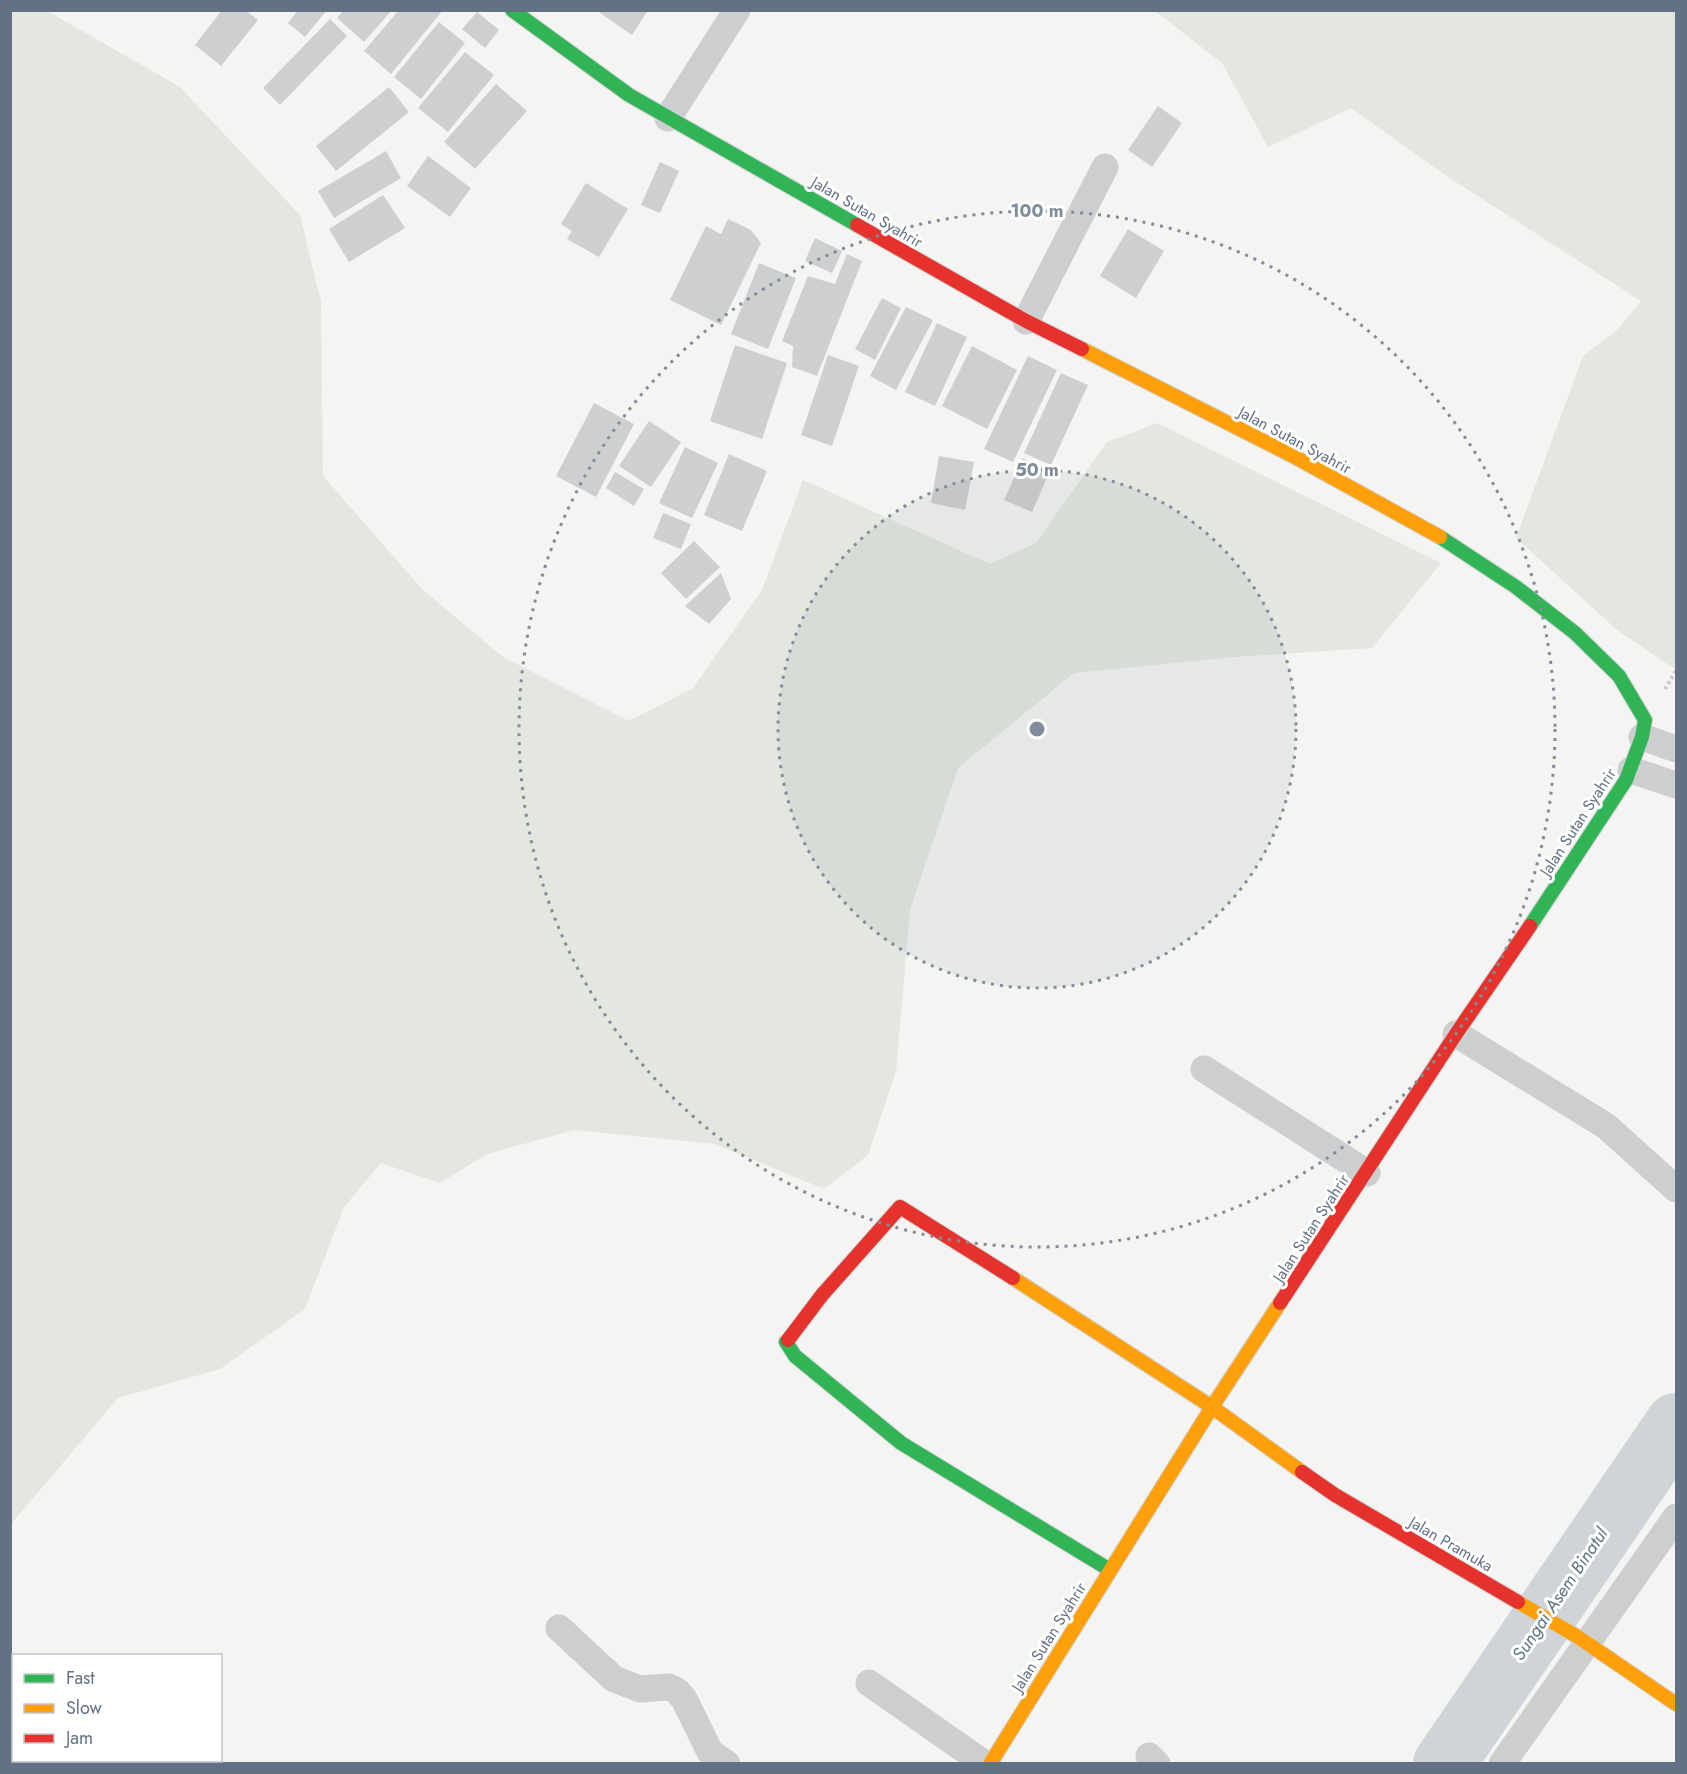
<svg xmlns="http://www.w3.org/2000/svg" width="1687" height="1774" viewBox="0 0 1687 1774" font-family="Jost,sans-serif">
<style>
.green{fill:#e3e7e0}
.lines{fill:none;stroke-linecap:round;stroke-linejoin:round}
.river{stroke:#ced4d8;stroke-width:62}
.building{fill:#cecfcf}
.fast-casing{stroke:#cfd1d2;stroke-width:16}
.slow-casing{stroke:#cfd1d2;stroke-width:16}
.jam-casing{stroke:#cfd1d2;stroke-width:16}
.path{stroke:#cbcbcc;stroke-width:4;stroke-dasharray:3 3;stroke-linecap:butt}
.street{stroke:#cdcecf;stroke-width:27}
.fast{stroke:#30b455;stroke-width:14}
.slow{stroke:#ff9f0a;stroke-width:14}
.jam{stroke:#e5322d;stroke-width:14}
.ring{fill:none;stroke:#818d9b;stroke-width:3;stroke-dasharray:3 6}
.labels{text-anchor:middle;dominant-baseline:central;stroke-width:6;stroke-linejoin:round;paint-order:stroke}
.street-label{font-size:16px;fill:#627184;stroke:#fff}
.water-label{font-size:18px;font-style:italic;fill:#5e7381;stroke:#fff}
.centre{fill:#818d9b;stroke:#fff;stroke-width:3}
.ring-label{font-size:18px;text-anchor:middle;font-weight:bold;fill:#818d9b;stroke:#fff;stroke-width:6;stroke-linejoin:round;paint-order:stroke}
</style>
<rect width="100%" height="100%" fill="#f4f4f2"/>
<path class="green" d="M11,10l28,1 12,2 129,74 120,128 21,87 2,174 99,113 81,68 126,64 64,-33 69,-98 41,-110 187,84 46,-21 71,-101 50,-19 284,140 -69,85 -138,9 -160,16 -116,95 -48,142 -14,161 -28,84 -44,34 -109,-45 -141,-14 -87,24 -47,29 -59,-20 -37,44 -39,102 -85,60 -102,29 -107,126z
M1155,11h521v659l-60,-41 -100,-91 67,-182 35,-27 23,-28 -193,-124 -97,-69 -83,39 -46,-84z"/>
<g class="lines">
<path class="river" d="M1444,1764l232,-340"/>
</g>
<path class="building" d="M222,10h23l13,10 -37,46 -26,-21z
M298,10h29l-22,27 -17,-14z
M344,10h48l-28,32 -27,-24z
M399,10h44l-52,64 -27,-23z
M601,10h47l-16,25 -32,-22z
M477,12l22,18 -14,18 -23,-19z
M330,19l17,17 -67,69 -17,-17z
M439,22l26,21 -44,56 -27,-22z
M465,52l29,23 -46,57 -30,-24z
M496,84l31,27 -52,58 -31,-27z
M389,87l20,25 -73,59 -20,-25z
M1158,106l24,17 -30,44 -24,-17z
M386,151l15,27 -67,40 -16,-27z
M428,156l43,32 -21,29 -43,-31z
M660,162l19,9 -19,42 -19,-8z
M586,183l42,26 -29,48 -32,-18 5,-8 -11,-7z
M383,195l22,33 -56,34 -20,-33z
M728,219l23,11 10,13 -40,82 -51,-25 36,-74 15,8z
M1128,229l36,22 -28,47 -36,-22z
M815,238l27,13 -10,22 -27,-12z
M847,254l15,7 -45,115 -25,-9 1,-21 -11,-5 26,-65 27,8z
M759,263l37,15 -28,71 -37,-15z
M882,298l19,10 -26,52 -20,-11z
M906,307l27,13 -37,70 -26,-14z
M937,323l30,14 -32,69 -30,-14z
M735,345l52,18 -25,76 -52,-18z
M972,346l45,24 -30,59 -45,-23z
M828,355l31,11 -27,80 -31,-11z
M1028,356l29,14 -44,92 -29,-13z
M1061,373l27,12 -37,80 -27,-12z
M594,403l40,21 -38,73 -40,-21z
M649,421l32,21 -30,45 -32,-21z
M685,447l33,16 -26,55 -33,-15z
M729,454l38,17 -25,60 -38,-16z
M939,456l35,6 -9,48 -34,-7z
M1023,458l27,13 -18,41 -28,-12z
M615,472l29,17 -10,17 -28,-18z
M663,513l28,11 -10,25 -28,-11z
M694,541l26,26 -34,32 -25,-26z
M721,573l10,26 -22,25 -24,-18z"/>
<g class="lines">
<defs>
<path id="fast" d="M512,10l117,85 228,130
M1440,537l76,50 59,46 44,43 26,44 -3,17 -16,43 -96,146
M788,1340l-2,2 9,14 106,87 209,127"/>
<path id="slow" d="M1082,349l213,108 145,80
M1013,1278l199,129 90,65
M1518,1602l60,35 98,67
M990,1764l222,-357 68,-104"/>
<path id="jam" d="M857,225l169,96 56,28
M1280,1303l176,-269 74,-108
M788,1340l34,-45 78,-88 113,71
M1302,1472l33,23 183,107"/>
</defs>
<use href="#fast" class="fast-casing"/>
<use href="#slow" class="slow-casing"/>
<use href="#jam" class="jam-casing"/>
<path class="path" d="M1665,689l11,-18"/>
<path class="street" d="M668,118l69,-108
M1026,321l79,-154
M1642,737l34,12
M1631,770l45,15
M1456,1034l150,92 70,63
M1204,1069l163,104
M559,1628l55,51 26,10 29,-2 8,4 7,8 26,53 17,12
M869,1683l116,81
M1149,1756l8,8
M1502,1764l174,-247"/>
<use href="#fast" class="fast"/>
<use href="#slow" class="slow"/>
<use href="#jam" class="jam"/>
</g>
<circle cx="1037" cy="729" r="259" fill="#818d9b" fill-opacity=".12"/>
<g class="ring">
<circle cx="1037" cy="729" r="259"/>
<circle cx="1037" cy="729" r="518"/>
</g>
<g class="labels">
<g class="street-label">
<text transform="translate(867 212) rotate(30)">Jalan Sutan Syahrir</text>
<text transform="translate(1295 440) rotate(28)">Jalan Sutan Syahrir</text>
<text transform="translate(1578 822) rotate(-57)">Jalan Sutan Syahrir</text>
<text transform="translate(1311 1228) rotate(-57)">Jalan Sutan Syahrir</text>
<text transform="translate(1451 1544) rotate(30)">Jalan Pramuka</text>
<text transform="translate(1049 1637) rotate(-58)">Jalan Sutan Syahrir</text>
</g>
<g class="water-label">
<text transform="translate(1560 1594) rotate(-56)">Sungai Asem Binatul</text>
</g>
</g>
<circle cx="1037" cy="729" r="9" class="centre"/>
<g class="ring-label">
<text x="1037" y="217">100 m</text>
<text x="1037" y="476">50 m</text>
</g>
<rect width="1687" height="1774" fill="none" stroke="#627184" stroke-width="24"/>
<rect x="12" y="1654" width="210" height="108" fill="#ffffff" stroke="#c0c6ce" stroke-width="1.5"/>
<rect x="24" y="1674" width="30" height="9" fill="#30b455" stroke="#c0c6ce" stroke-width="1.5"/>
<text x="66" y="1684" font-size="18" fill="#627184">Fast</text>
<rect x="24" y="1704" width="30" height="9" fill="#ff9f0a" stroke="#c0c6ce" stroke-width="1.5"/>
<text x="66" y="1714" font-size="18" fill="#627184">Slow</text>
<rect x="24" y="1734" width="30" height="9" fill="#e5322d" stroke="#c0c6ce" stroke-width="1.5"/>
<text x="66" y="1744" font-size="18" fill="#627184">Jam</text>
</svg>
